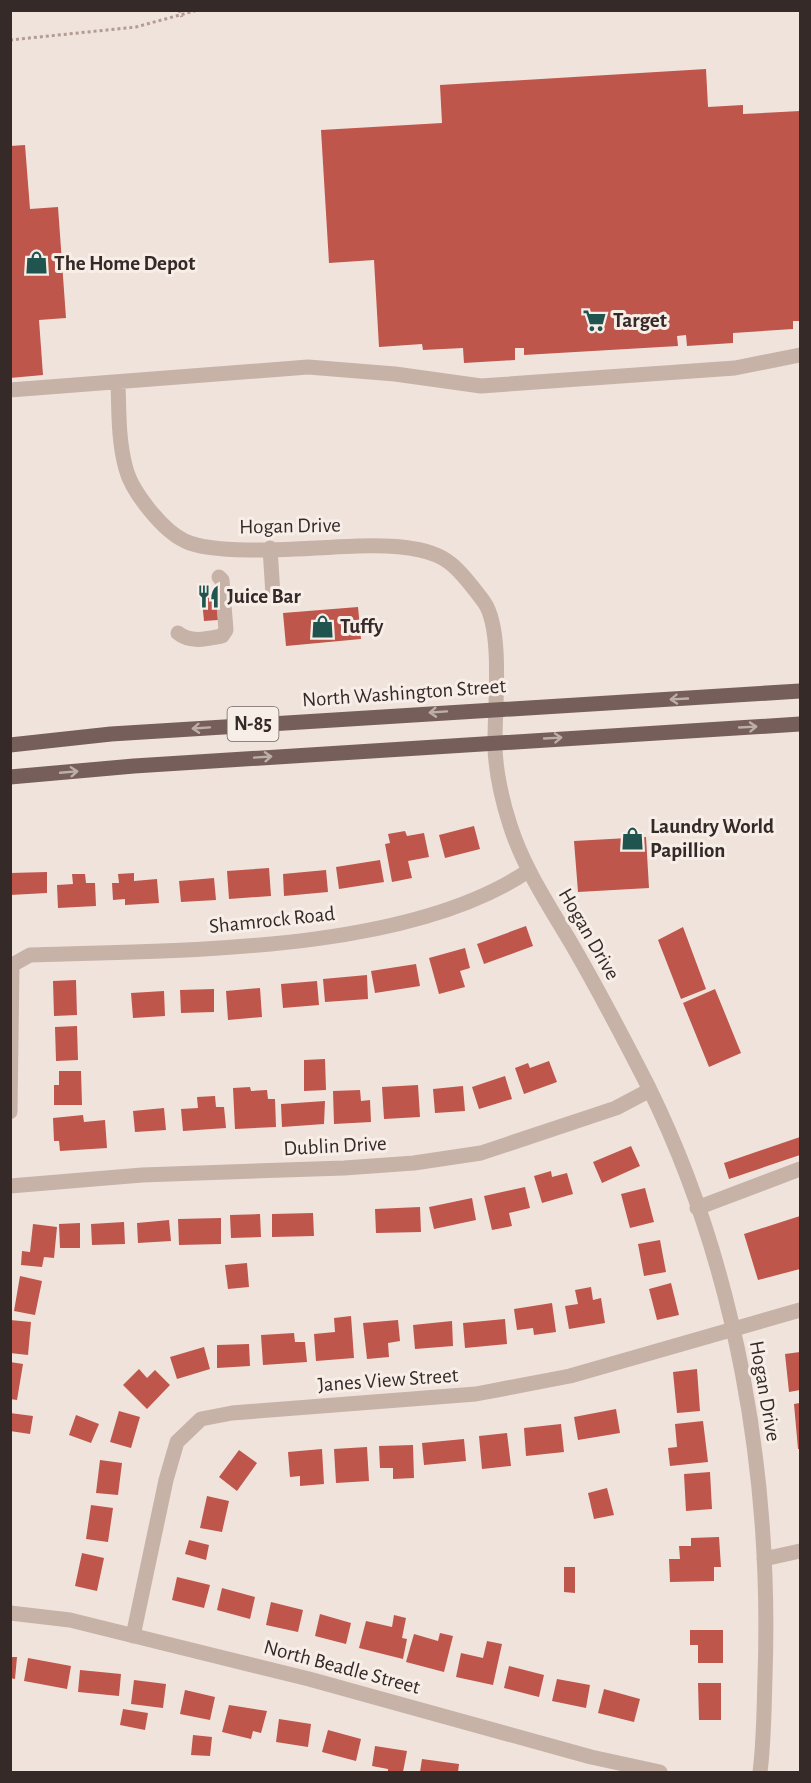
<svg xmlns="http://www.w3.org/2000/svg" width="811" height="1783" viewBox="0 0 811 1783" font-family="'Alegreya Sans',sans-serif">
<style>
.building{fill:#be564c}
.lines{fill:none;stroke-linecap:round;stroke-linejoin:round}
.path{stroke:#b39c93;stroke-width:3;stroke-dasharray:3 3;stroke-linecap:butt}
.minor{stroke:#c7b2a8;stroke-width:15}
.major{stroke:#765f5a;stroke-width:15}
.oneway{stroke:#beaea8}
.labels{text-anchor:middle;dominant-baseline:central;stroke-width:6;stroke-linejoin:round;paint-order:stroke}
.shield{fill:#f8eee8;stroke:#706562;stroke-width:1.5}
.shield-label{font-size:20px;font-weight:bold;fill:#352a28}
.poi-label{font-size:21px;font-weight:bold;fill:#352a28;stroke:#f8eee8;text-anchor:start}
.street-label{font-size:21px;fill:#352a28;stroke:#f8eee8}
</style>
<rect width="100%" height="100%" fill="#f0e3dc"/>
<path class="building" d="M706,69l2,38 35,-2v9l57,-3v210h-7v8l-60,4v10l-46,3 -1,-11 -9,1 1,10 -154,9v-7h-9v12l-51,3 -1,-15 -40,2 -1,-6 -43,3 -5,-87 -45,3 -8,-133 121,-7 -2,-38z
M25,145l5,64 28,-2 8,111 -27,2 4,55 -33,3v-232z
M216,589l2,31 -14,1 -3,-31z
M358,607l3,32 -75,7 -3,-33z
M474,826l6,23 -35,9 -6,-23z
M405,831l2,5 17,-3 5,24 -21,4 4,17 -20,4 -7,-38 5,-1 -2,-9z
M646,837l3,51 -71,4 -4,-51z
M380,860l4,22 -45,7 -3,-22z
M269,868l2,28 -42,3 -2,-28z
M326,870l2,22 -44,4 -1,-22z
M47,872v21l-37,2v-22z
M134,873v8l23,-2 2,24 -34,2v-6l-12,1 -1,-17h7l-1,-9z
M72,874h13l1,9h9l1,23 -38,2 -1,-23 16,-1z
M214,878l2,22 -35,2 -2,-21z
M526,926l7,20 -49,18 -7,-20z
M683,927l23,62 -25,10 -23,-59z
M465,948l5,20 -10,3 5,16 -26,7 -10,-36z
M416,964l4,22 -45,7 -4,-22z
M367,975l1,24 -43,3 -2,-23z
M76,980l1,35 -23,1 -1,-35z
M317,981l2,24 -36,3 -2,-24z
M260,988l2,29 -34,3 -2,-29z
M214,989v23l-33,1 -1,-23z
M715,989l26,64 -32,14 -26,-64z
M164,991l1,25 -32,2 -2,-25z
M77,1026l1,34 -22,1 -1,-34z
M325,1059l1,31 -22,1v-31z
M549,1061l8,21 -33,12 -9,-26 13,-5 2,5z
M59,1071h22l1,34h-28v-20h5z
M505,1076l7,23 -33,10 -7,-22z
M418,1085l2,32 -36,2 -2,-32z
M463,1086l2,25 -30,2 -2,-24z
M250,1087l1,4 16,-1 1,9h7l1,28 -41,2 -2,-41z
M360,1090l1,11 9,-1 1,22 -37,2 -1,-33z
M215,1096l1,11h8l2,21 -43,3 -2,-22 17,-1 -1,-11z
M325,1101l-1,23 -42,3 -1,-23z
M164,1108l2,22 -31,2 -2,-21z
M83,1115l1,7 21,-2 2,28 -47,3 -1,-10h-5l-1,-23z
M800,1137v18l-71,24 -5,-16z
M631,1146l9,20 -38,17 -9,-21z
M551,1171l1,6 15,-4 6,21 -31,9 -8,-27z
M525,1187l5,21 -21,5 3,13 -20,4 -8,-34z
M645,1188l9,34 -24,6 -9,-34z
M472,1198l4,22 -42,9 -5,-22z
M420,1207l1,25 -45,1 -1,-24z
M313,1213l1,23 -42,1v-23z
M260,1214l1,23 -30,1 -1,-23z
M800,1216v53l-42,11 -14,-46z
M221,1218v26l-42,1 -1,-26z
M169,1220l2,21 -33,2 -1,-20z
M124,1222l1,22 -33,1 -1,-21z
M80,1223v25h-20l-1,-24z
M33,1224l24,3 -3,31 -10,-1 -2,10 -21,-2 1,-14 8,1z
M660,1240l6,32 -22,4 -6,-32z
M247,1263l2,24 -21,2 -3,-24z
M20,1276l22,5 -7,34 -21,-4z
M671,1283l8,32 -22,5 -8,-31z
M591,1287l2,13 8,-2 4,25 -36,6 -4,-23 13,-2 -3,-14z
M552,1303l4,29 -22,3 -1,-7 -16,2 -3,-21z
M351,1316l3,42 -38,3 -2,-27 21,-2 -1,-14z
M505,1319l2,25 -42,4 -2,-25z
M10,1320l21,2 -3,33 -18,-2z
M398,1320l2,21 -12,2 1,14 -22,2 -4,-36z
M452,1321l1,25 -38,3 -2,-24z
M294,1333l1,9h10l2,20 -44,3 -2,-30z
M249,1344l1,22 -33,2v-23z
M204,1347l6,22 -33,10 -7,-22z
M800,1352v38l-11,2 -4,-38z
M10,1362l13,2 -6,36 -7,-1z
M139,1369l8,9 8,-8 15,15 -23,24 -24,-24z
M697,1369l3,42 -23,2 -4,-41z
M800,1403v46h-2l-4,-45z
M616,1409l4,24 -42,7 -4,-23z
M119,1411l21,6 -9,31 -21,-6z
M10,1413l23,3 -3,18 -20,-3z
M76,1415l23,9 -8,19 -22,-8z
M703,1421l5,41 -38,4 -2,-18 9,-1 -2,-23z
M561,1424l3,28 -38,4 -2,-28z
M507,1433l4,33 -29,3 -3,-33z
M464,1439l2,22 -42,4 -2,-22z
M413,1445l1,33 -21,1v-11h-13l-1,-22z
M367,1447l2,34 -33,2 -2,-34z
M322,1449l2,35 -24,2v-10l-10,1 -2,-25z
M239,1450l18,13 -20,28 -18,-14z
M100,1460l22,3 -4,32 -22,-2z
M710,1472l2,37 -26,2 -2,-37z
M607,1488l7,27 -20,4 -6,-26z
M207,1496l22,5 -7,31 -22,-4z
M91,1505l22,3 -5,34 -22,-3z
M719,1537l2,30h-7v14l-44,1 -1,-23h11l-1,-13h12v-8z
M189,1540l20,5 -3,15 -21,-6z
M82,1553l22,5 -7,33 -22,-5z
M564,1567h11v26l-11,-1z
M177,1577l33,8 -6,23 -32,-8z
M222,1588l33,9 -5,22 -33,-9z
M271,1602l32,8 -5,22 -32,-7z
M320,1614l31,9 -5,21 -31,-8z
M394,1615l12,3 -4,20 5,1 -4,20 -44,-11 7,-27 26,6z
M690,1630h33v33h-25v-18h-8z
M440,1633l13,3 -9,36 -38,-10 8,-28 24,7z
M487,1641l15,3 -9,41 -37,-8 5,-24 22,5z
M10,1657h7l-2,22 -5,-1z
M28,1658l43,8 -4,23 -43,-8z
M509,1666l35,9 -5,22 -35,-9z
M80,1670l41,4 -2,22 -41,-4z
M557,1679l33,6 -4,23 -34,-7z
M134,1680l32,4 -3,24 -32,-4z
M698,1683h23v37h-22z
M604,1689l36,10 -6,23 -36,-9z
M185,1690l30,7 -5,23 -30,-6z
M229,1705l38,6 -6,22 -8,-2 -2,8 -29,-7z
M123,1709l25,4 -3,17 -25,-5z
M279,1719l32,5 -3,23 -32,-5z
M328,1730l33,9 -5,22 -34,-9z
M193,1735l19,2 -2,19 -19,-1z
M375,1746l32,5 -4,21h-15v-3l-16,-3z
M422,1759l37,5 -1,8h-38z"/>
<g class="lines">
<path class="path" d="M179,10l3,7
M10,40l126,-13 62,-17"/>
<path class="minor" d="M118,382c1,28 0,59 8,87 6,23 37,62 59,72 32,16 134,6 173,5 27,-1 70,-1 92,17 12,9 25,27 34,39 20,28 10,111 11,146 1,26 7,52 15,77 14,44 40,82 64,123 26,45 50,91 74,138 89,181 124,390 117,591 -1,32 -1,64 -5,95
M10,390l298,-23 87,7 86,12 254,-18 65,-13
M270,548l3,47
M178,633c12,10 29,6 44,3l4,-6 -4,-50 -3,-3
M12,965l18,-10c146,-5 375,-1 498,-84
M10,1112l2,-147
M10,1186l132,-11 202,-7 70,-5 67,-10 135,-45 34,-18
M697,1208l103,-39
M764,1559l36,-8
M10,1613l60,7 239,59 282,78 69,15
M133,1636l33,-156 11,-38 24,-23 31,-6 244,-19 94,-18 230,-66"/>
<path class="major" d="M10,745l101,-11 689,-43
M10,777l124,-11 666,-42"/>
</g>
<defs><path id="oneway-shaft" d="M-6 0H5M1.5-3L5.5 0L1.5 3" fill="none" stroke-width="1.6" stroke-linecap="round" stroke-linejoin="round" transform="scale(1.5)"/></defs>
<g class="oneway">
<use href="#oneway-shaft" transform="translate(679 699) rotate(177)"/>
<use href="#oneway-shaft" transform="translate(438 712) rotate(176)"/>
<use href="#oneway-shaft" transform="translate(748 727) rotate(-3)"/>
<use href="#oneway-shaft" transform="translate(201 728) rotate(176)"/>
<use href="#oneway-shaft" transform="translate(553 738) rotate(-3)"/>
<use href="#oneway-shaft" transform="translate(263 757) rotate(-4)"/>
<use href="#oneway-shaft" transform="translate(69 772) rotate(-5)"/>
</g>
<defs>
<symbol id="shop-bare" viewBox="-9 -9 18 18"><path d="M-5-2.5h2.3a2.7 3.5 0 0 1 5.4 0H5L5.5 6h-11ZM-1.5-2.5h3a1.5 2.3 0 0 0-3 0Z" fill="#20544f" stroke="#f8eee8" stroke-width="2.5" paint-order="stroke"/></symbol>
<symbol id="supermarket-bare" viewBox="-9 -9 18 18"><path d="M-6-5.5h2.5l.6 2H6L4.5 2H-2.5L-4.4-4H-6ZM-1.5 3.2a1.3 1.3 0 1 0 .1 0ZM3 3.2a1.3 1.3 0 1 0 .1 0Z" fill="#20544f" stroke="#f8eee8" stroke-width="2.5" paint-order="stroke"/></symbol>
<symbol id="restaurant-bare" viewBox="-9 -9 18 18"><path d="M-5-6h1v4h1v-4h1v4h1v-4h1v5L-1.5 .5V6h-2V.5L-5-1ZM5-6V6H3V1.5H1.5Q1.5-4 5-6Z" fill="#20544f" stroke="#f8eee8" stroke-width="2.5" paint-order="stroke"/></symbol>
</defs>
<g fill-rule="evenodd">
<use href="#shop-bare" x="20" y="246" width="33" height="33"/>
<use href="#supermarket-bare" x="578" y="304" width="33" height="33"/>
<use href="#restaurant-bare" x="192" y="580" width="33" height="33"/>
<use href="#shop-bare" x="306" y="610" width="33" height="33"/>
<use href="#shop-bare" x="616" y="822" width="33" height="33"/>
</g>
<g class="labels">
<rect class="shield" x="227.5" y="707" width="51" height="34" rx="4.5"/>
<g class="shield-label">
<text x="253" y="724">N-85</text>
</g>
<g class="poi-label">
<text x="54" y="263">The Home Depot</text>
<text x="613" y="320">Target</text>
<text x="227" y="596">Juice Bar</text>
<text x="340" y="626">Tuffy</text>
<text x="650" y="826">Laundry World<tspan x="650" dy="24">Papillion</tspan></text>
</g>
<g class="street-label">
<text transform="translate(290 526) rotate(-1)">Hogan Drive</text>
<text transform="translate(404 693) rotate(-4)">North Washington Street</text>
<text transform="translate(272 920) rotate(-6)">Shamrock Road</text>
<text transform="translate(589 934) rotate(60)">Hogan Drive</text>
<text transform="translate(335 1146) rotate(-3)">Dublin Drive</text>
<text transform="translate(388 1380) rotate(-4)">Janes View Street</text>
<text transform="translate(765 1391) rotate(80)">Hogan Drive</text>
<text transform="translate(342 1667) rotate(15)">North Beadle Street</text>
</g>
</g>
<rect width="811" height="1783" fill="none" stroke="#352a28" stroke-width="24"/>
</svg>
